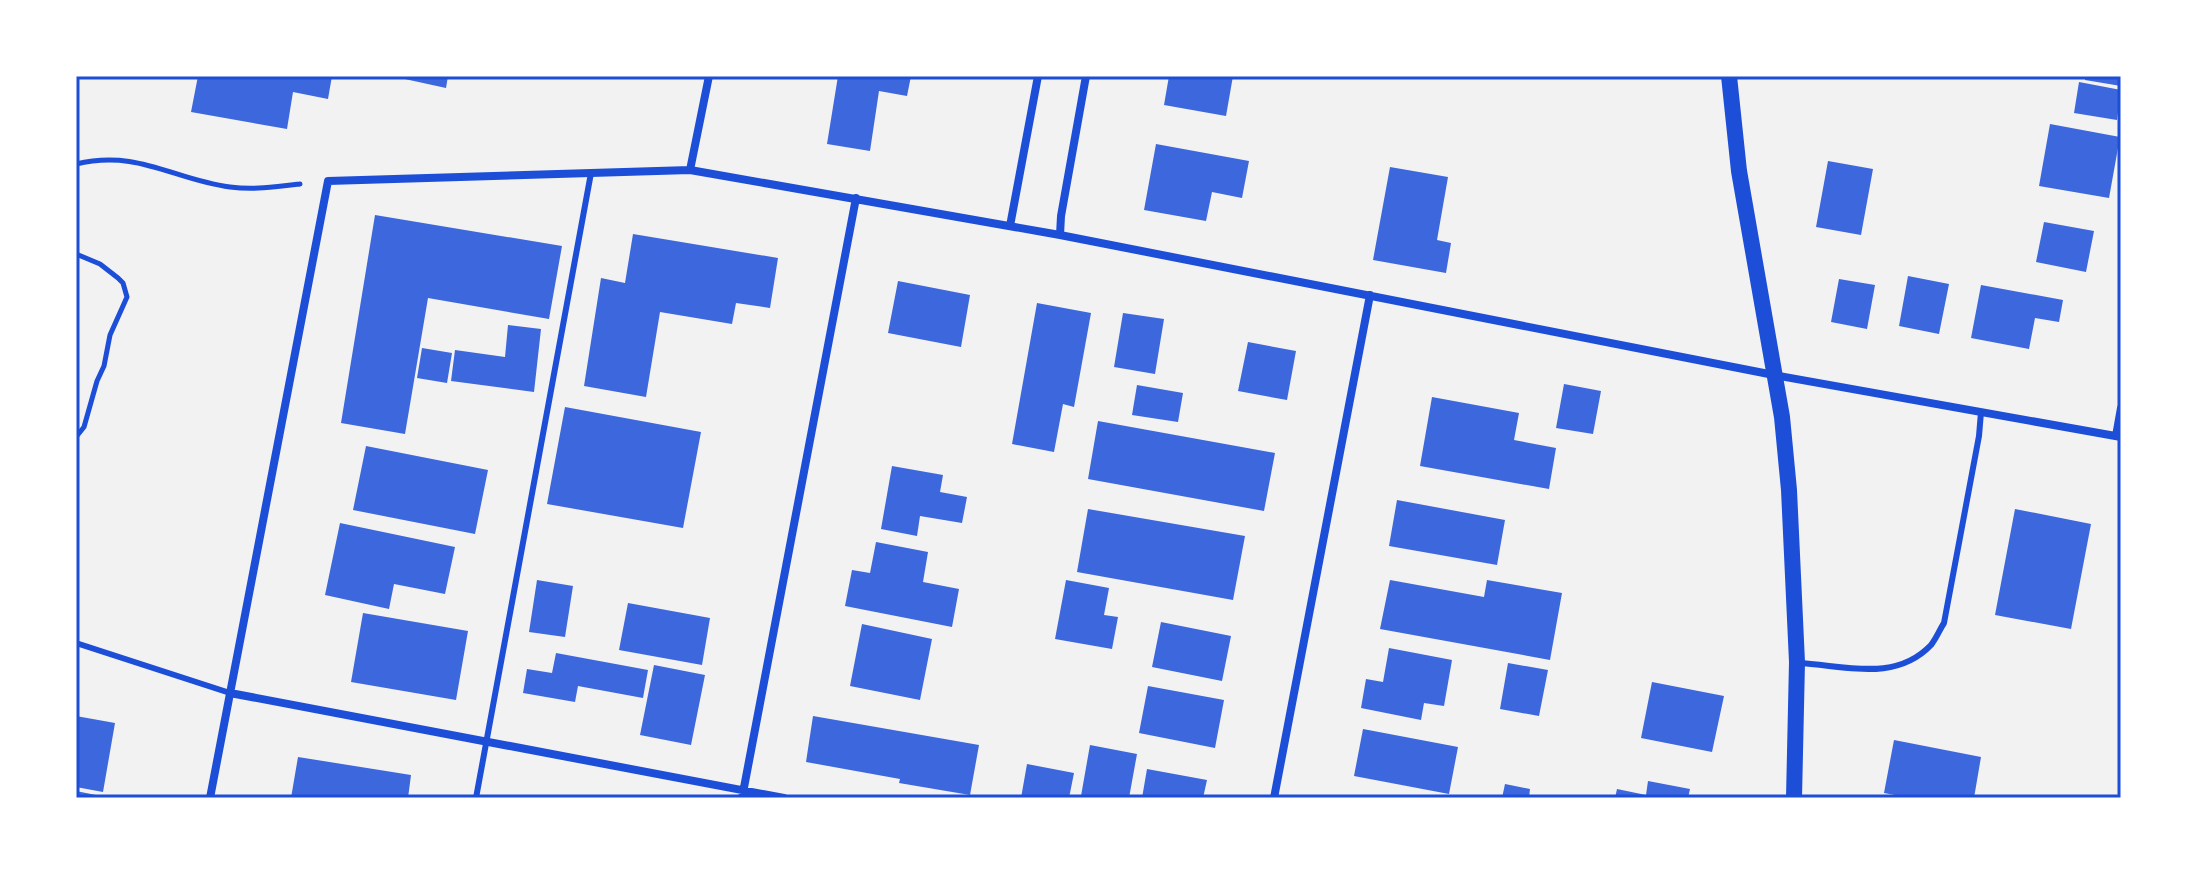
<svg xmlns="http://www.w3.org/2000/svg" width="2197" height="874" viewBox="0 0 2197 874" font-family="Signika,sans-serif">
<style>
.building{fill:#3d67dc}
.lines{fill:none;stroke-linecap:round;stroke-linejoin:round}
.path{stroke:#1d4ed8;stroke-width:5}
.service{stroke:#1d4ed8;stroke-width:6}
.minor{stroke:#1d4ed8;stroke-width:8}
.secondary{stroke:#1d4ed8;stroke-width:16}
.neatline{fill:none;stroke:#1d4ed8;stroke-width:3}
</style>
<rect width="100%" height="100%" fill="#f2f2f2"/>
<path class="building" d="M198,76h134l-4,23 -35,-7 -6,37 -96,-17z
M391,76h57l-2,12z
M838,76h73l-4,20 -28,-5 -9,60 -43,-7z
M1169,76h64l-7,40 -62,-11z
M2085,76h36v10l-36,-6z
M2079,82l42,8 -4,30 -43,-7z
M2050,124l70,13 -11,61 -70,-12z
M1156,144l93,17 -7,37 -30,-6 -6,29 -62,-11z
M1828,161l45,8 -12,66 -45,-8z
M1390,167l58,10 -11,63 14,3 -5,30 -73,-13z
M375,215l187,31 -13,73 -121,-21 -23,136 -64,-11z
M2044,222l50,9 -8,41 -50,-10z
M633,234l145,24 -8,50 -34,-5 -4,21 -72,-12 -14,85 -62,-11 17,-108 24,5z
M1908,276l41,8 -10,50 -40,-8z
M1839,279l36,6 -8,44 -36,-7z
M898,281l72,14 -9,52 -73,-14z
M1981,285l82,15 -4,22 -24,-4 -6,31 -58,-11z
M1037,303l54,10 -17,94 -11,-3 -9,48 -42,-8z
M1123,313l41,6 -9,55 -41,-7z
M508,325l33,4 -7,63 -83,-11 4,-31 50,7z
M1248,342l48,9 -9,49 -49,-9z
M422,348l30,5 -5,30 -30,-5z
M1564,384l37,7 -8,43 -37,-6z
M1137,385l46,8 -5,29 -46,-7z
M1432,397l87,16 -5,27 42,8 -7,41 -129,-23z
M565,407l136,25 -18,96 -136,-24z
M1098,421l177,32 -11,58 -176,-32z
M366,446l122,24 -13,64 -122,-24z
M892,466l51,9 -3,17 27,5 -5,26 -42,-7 -3,20 -36,-7z
M1397,500l108,20 -8,45 -108,-19z
M1088,509l157,27 -12,64 -156,-28z
M2015,509l76,15 -20,105 -76,-14z
M340,523l115,24 -10,47 -51,-10 -5,25 -64,-14z
M876,542l52,10 -5,30 36,7 -7,38 -107,-21 7,-36 18,3z
M537,580l36,6 -8,51 -36,-5z
M1066,580l43,8 -5,27 14,2 -6,32 -57,-10z
M1390,580l94,17 3,-17 75,13 -12,67 -170,-31z
M628,603l82,15 -8,47 -83,-15z
M363,613l105,18 -12,69 -105,-18z
M1161,622l70,14 -9,45 -70,-14z
M862,624l70,15 -12,61 -70,-14z
M1389,648l63,12 -8,46 -20,-3 -3,17 -60,-12 5,-29 17,3z
M556,653l92,17 -5,28 -65,-12 -3,16 -52,-9 4,-24 25,4z
M1508,663l40,7 -9,46 -39,-7z
M654,665l51,10 -14,70 -51,-10z
M1652,682l72,14 -12,56 -71,-14z
M1148,686l76,14 -9,48 -76,-15z
M76,716l39,7 -12,69 -27,-5z
M813,716l166,29 -9,50 -71,-12 1,-4 -94,-17z
M1363,729l95,18 -9,47 -95,-18z
M1894,740l87,17 -7,41h-63l-27,-5z
M1090,745l47,9 -8,44 -48,-2z
M298,757l113,18 -3,23h-117z
M1027,764l47,9 -5,25h-48z
M1147,769l60,11 -4,18h-61z
M1648,781l42,8 -2,9h-73l2,-9 29,6z
M1505,784l25,5 -1,9h-27z
M76,791l30,6v1h-30z"/>
<g class="lines">
<path class="path" d="M76,164c62,-15 98,16 154,23 24,3 46,0 70,-3
M76,254l24,10 18,14 5,5 4,14 -17,38 -6,31 -7,15 -13,46 -8,10"/>
<path class="service" d="M76,643l154,50
M1798,663c46,2 97,20 133,-18 5,-6 9,-16 13,-22l35,-187 2,-24
M476,798l115,-625"/>
<path class="minor" d="M690,170l19,-94
M1010,226l28,-150
M1060,235l1,-19 25,-140
M2116,436l5,-28
M230,693l554,105
M210,798l118,-617 362,-11 370,65 714,140 347,62
M742,798l114,-600
M1274,798l96,-503"/>
<path class="secondary" d="M1729,76l10,95 43,246 7,73 8,172 -3,136"/>
</g>
<rect width="2197" height="874" fill="none" stroke="#ffffff" stroke-width="156"/>
<rect x="78" y="78" width="2041" height="718" class="neatline"/>
</svg>
